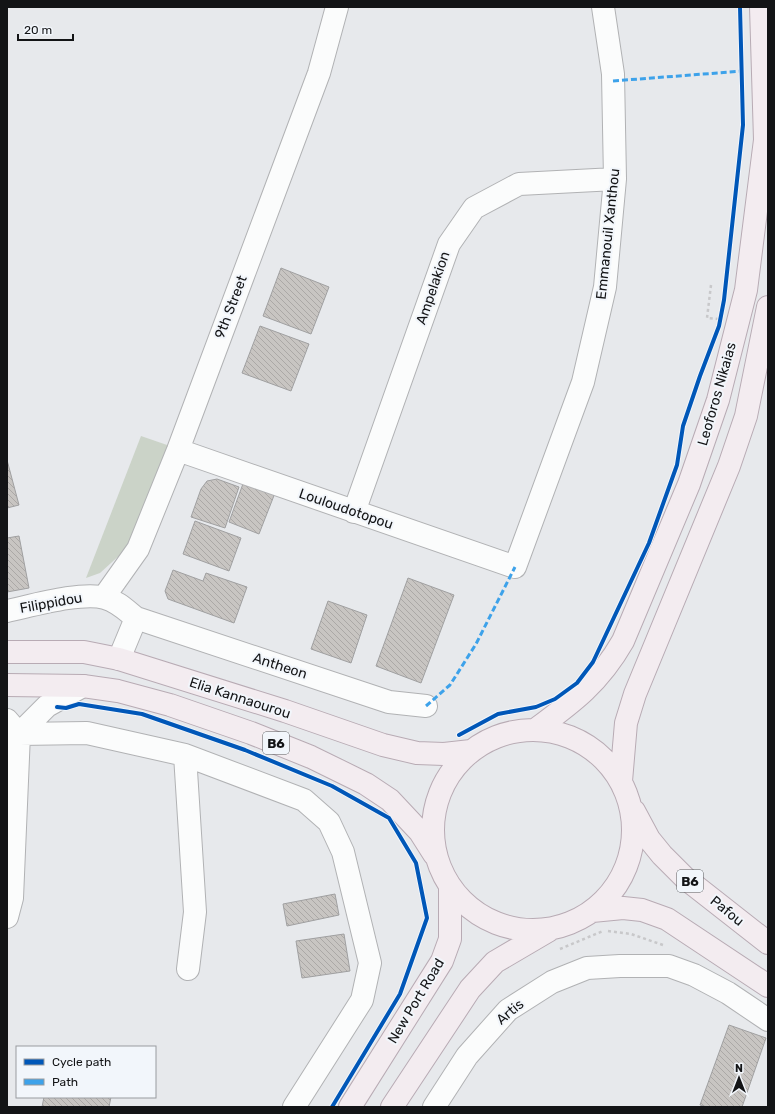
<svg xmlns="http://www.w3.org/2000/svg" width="775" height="1114" viewBox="0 0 775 1114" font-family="Rubik,sans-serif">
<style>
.green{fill:#cbd3c8}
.building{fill:url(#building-back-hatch);stroke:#a0a0a1}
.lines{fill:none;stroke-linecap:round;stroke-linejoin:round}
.minor-casing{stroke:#b1b2b4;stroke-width:24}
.major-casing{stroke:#b8abb4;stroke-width:24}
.path{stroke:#c8c8ca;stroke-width:2.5;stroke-dasharray:3 3;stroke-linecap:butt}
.minor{stroke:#fbfcfc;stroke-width:22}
.major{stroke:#f3ecf0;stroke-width:22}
.quiet{stroke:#3da2ea;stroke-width:3;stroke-dasharray:6 3;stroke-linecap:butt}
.cycleway-casing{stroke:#f2f6fb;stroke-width:6}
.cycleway{stroke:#0057b8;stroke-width:4}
.labels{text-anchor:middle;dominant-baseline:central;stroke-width:4;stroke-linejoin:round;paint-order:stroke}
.shield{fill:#f2f6fb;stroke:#56585b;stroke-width:1}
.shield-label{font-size:13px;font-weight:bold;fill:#131416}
.street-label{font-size:14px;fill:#131416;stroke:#f2f6fb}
</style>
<defs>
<pattern id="building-back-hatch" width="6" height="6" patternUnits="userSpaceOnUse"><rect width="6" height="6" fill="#c8c5c2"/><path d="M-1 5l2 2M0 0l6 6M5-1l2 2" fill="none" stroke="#aba8a6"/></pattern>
</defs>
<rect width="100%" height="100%" fill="#e7e9ec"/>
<path class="green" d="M141,436l29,10 -37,97 -33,30 -14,5z"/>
<path class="building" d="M281,268l48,19 -18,47 -48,-18z
M260,326l49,18 -18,47 -49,-18z
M7,460l12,45 -12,3z
M217,479l22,8 -14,41 -34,-11 10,-28 6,-8z
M244,481l31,12 -16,41 -30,-12z
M195,521l46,17 -12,33 -46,-17z
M19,536l10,52 -22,4v-54z
M173,570l30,11 3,-8 41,14 -13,36 -66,-24 -3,-8z
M408,578l46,17 -33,88 -45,-17z
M328,601l39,14 -16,48 -40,-14z
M335,894l4,21 -52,11 -4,-22z
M344,934l6,37 -48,7 -6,-37z
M729,1025l37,13 -24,69h-35l-7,-2z
M44,1097h67l-2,10h-67z"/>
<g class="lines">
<defs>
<path id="minor" d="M178,450l337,117 68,-185 22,-95 10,-108 -2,-105 -10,-67
M354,512l95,-268 25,-36 45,-24 96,-5
M104,597l34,-48 40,-99 141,-377 18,-66
M7,611c24,-5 76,-20 98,-13 12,3 21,12 31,20l253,84 37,4
M119,659l17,-41
M7,720l12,14
M19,734l68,-1 98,22 119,45 25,22 14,30 27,111 -8,37 -68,107
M185,755l10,157 -7,57
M7,917l5,-19 7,-164 28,-28 36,-20
M434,1107l33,-51 41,-46 44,-28 35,-14 33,-2h49l25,9 34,18 40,27"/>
<path id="major" d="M7,652h77l35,7 166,52 98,34 34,8 27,1 27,-3
M7,685l76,1 35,5 52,14 81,28 60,24 55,27 24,16 30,32 14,22
M535,730c38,-28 64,-47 88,-89l66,-157 29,-84 28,-110 19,-150 -4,-133
M433 830a100 100 0 1 1 200 0a100 100 0 1 1-200 0Z
M621,781l5,-58 9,-29 94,-228 17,-50 22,-109
M634,811l15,28 13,16 23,23 83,65
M592,911l31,-3 19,2 25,9 101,67
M350,1107l92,-146 8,-22v-53
M392,1107l78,-118 25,-27 53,-31"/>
</defs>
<use href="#minor" class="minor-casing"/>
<use href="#major" class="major-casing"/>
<path class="path" d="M711,285l-4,33 11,1
M608,931l23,3 32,11
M560,949l43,-18"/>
<use href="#minor" class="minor"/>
<use href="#major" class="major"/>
<path class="quiet" d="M613,81l130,-10
M426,706l24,-21 26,-41 39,-77"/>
<defs>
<path id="cycleway" d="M57,707l9,1 13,-4 63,10 103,36 87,36 57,32 27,45 11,55 -27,76 -68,113
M459,735l39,-21 38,-7 19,-8 22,-16 16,-21 56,-119 28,-78 6,-39 17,-50 19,-50 5,-26 19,-175 -3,-118"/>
</defs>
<use href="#cycleway" class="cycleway-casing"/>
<use href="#cycleway" class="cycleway"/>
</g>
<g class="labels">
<g class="shield">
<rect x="263" y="732" width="26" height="22" rx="3"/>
<rect x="677" y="870" width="26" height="22" rx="3"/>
</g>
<g class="shield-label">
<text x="276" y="743">B6</text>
<text x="690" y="881">B6</text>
</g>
<g class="street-label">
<text transform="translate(608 234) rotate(-84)">Emmanouil Xanthou</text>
<text transform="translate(433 288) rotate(-71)">Ampelakion</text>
<text transform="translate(231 307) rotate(-69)">9th Street</text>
<text transform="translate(717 394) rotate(-74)">Leoforos Nikaias</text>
<text transform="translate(346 509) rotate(19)">Louloudotopou</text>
<text transform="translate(51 603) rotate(-10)">Filippidou</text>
<text transform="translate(280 666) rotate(18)">Antheon</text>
<text transform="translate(240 698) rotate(18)">Elia Kannaourou</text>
<text transform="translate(727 911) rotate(39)">Pafou</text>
<text transform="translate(416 1001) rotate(-59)">New Port Road</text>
<text transform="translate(510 1012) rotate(-40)">Artis</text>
</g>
</g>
<rect width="775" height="1114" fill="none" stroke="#131416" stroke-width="16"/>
<rect x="16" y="1046" width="140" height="52" fill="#f2f6fb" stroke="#999c9f"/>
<rect x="24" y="1059" width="20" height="6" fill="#0057b8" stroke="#999c9f"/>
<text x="52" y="1066" font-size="12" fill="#131416">Cycle path</text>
<rect x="24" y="1079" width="20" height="6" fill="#3da2ea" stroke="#999c9f"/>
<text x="52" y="1086" font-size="12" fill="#131416">Path</text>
<g transform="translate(739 1078)" stroke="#f2f6fb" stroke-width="3" paint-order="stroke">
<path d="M0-3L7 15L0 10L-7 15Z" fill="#131416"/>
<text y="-6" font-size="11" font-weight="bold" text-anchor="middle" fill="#131416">N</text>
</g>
<path d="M18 34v6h55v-6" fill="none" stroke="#131416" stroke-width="2"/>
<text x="24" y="34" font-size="12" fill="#131416" stroke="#f2f6fb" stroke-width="3" paint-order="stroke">20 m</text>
</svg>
